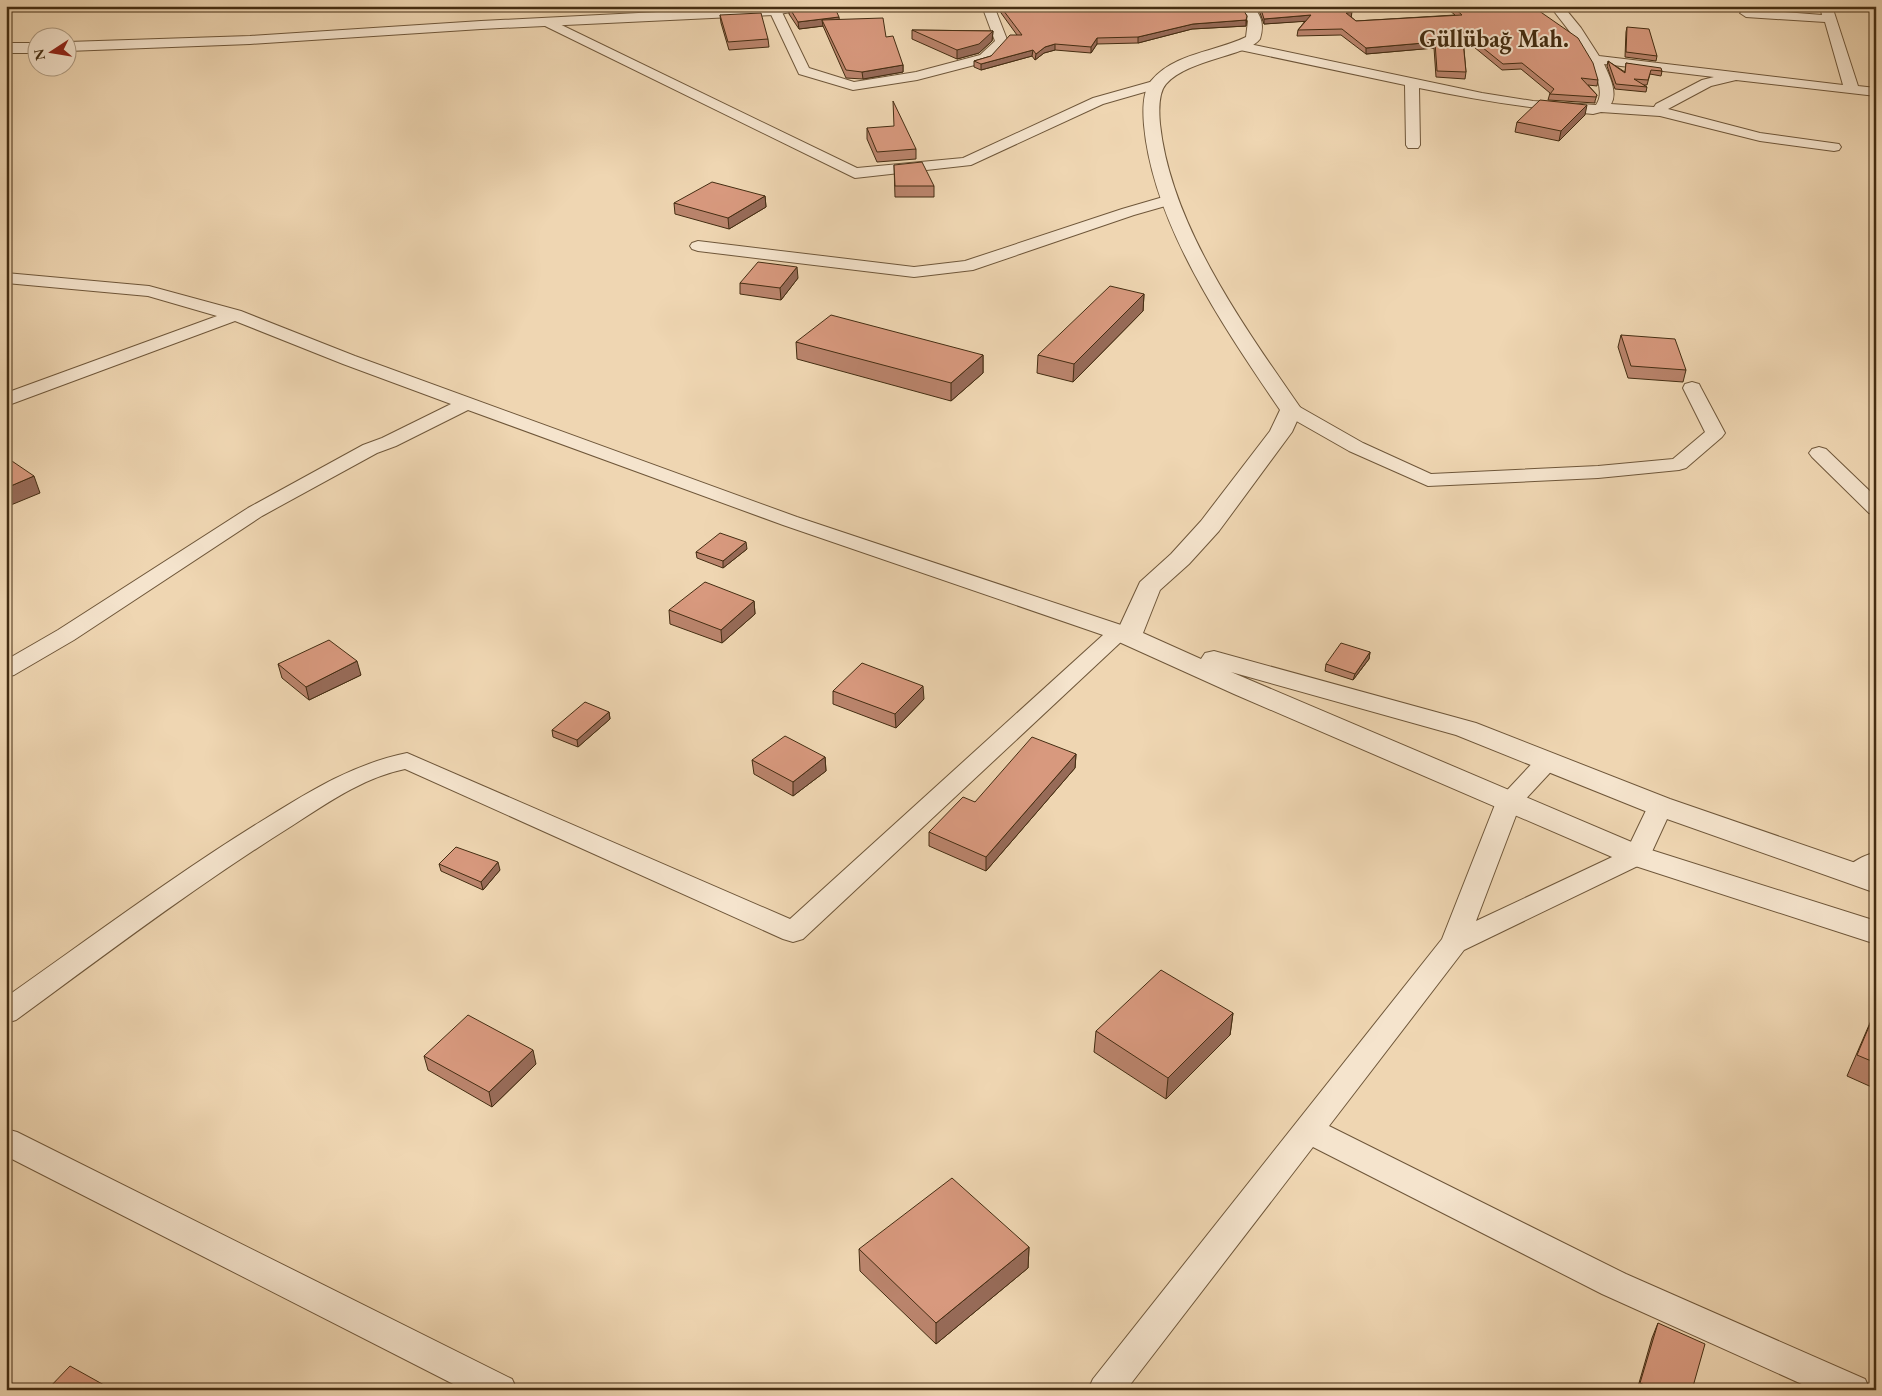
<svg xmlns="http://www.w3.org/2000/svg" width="1882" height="1396" viewBox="0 0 1882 1396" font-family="'EB Garamond',serif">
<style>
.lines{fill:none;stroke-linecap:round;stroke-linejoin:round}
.minor-casing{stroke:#6f573a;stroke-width:2}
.tertiary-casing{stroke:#6f573a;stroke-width:2}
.minor{fill:#f5e4cd;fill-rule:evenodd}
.tertiary{fill:#f5e4cd;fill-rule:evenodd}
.wall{fill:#ba846c;stroke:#442d12}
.shaded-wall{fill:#976b58;stroke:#442d12}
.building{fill:#d8997e;stroke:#442d12}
.labels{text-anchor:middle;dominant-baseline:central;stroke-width:4;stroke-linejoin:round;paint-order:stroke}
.far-district-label{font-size:24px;font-weight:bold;fill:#442d12;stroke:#f5e4cd}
</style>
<rect width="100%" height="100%" fill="#efd6b2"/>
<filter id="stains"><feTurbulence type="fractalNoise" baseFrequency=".004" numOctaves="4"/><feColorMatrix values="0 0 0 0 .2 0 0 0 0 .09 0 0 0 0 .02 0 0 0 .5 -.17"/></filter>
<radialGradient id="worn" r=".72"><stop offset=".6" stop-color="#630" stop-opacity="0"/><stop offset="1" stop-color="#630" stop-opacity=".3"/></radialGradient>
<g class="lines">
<defs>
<path id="minor" d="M767,6h12l30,62 45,14 62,-10 64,-17 15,-14 -13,-35h12l14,36 -18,19 -73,19 -64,10 -54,-16z
M1550,6h13l18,22 18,28 244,29 -18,-63 -79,-5 -6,-4 6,-4 76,6 -2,-9h12l26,80 18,2v8l-140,-16 -25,6 -43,23 92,24 79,11 2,3 -2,3 -5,1 -74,-10 -100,-25 -59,-4 -8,2c-59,-5 -116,-14 -174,-26l1,57 -2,3h-10l-2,-3 -1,-60 -165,-35 -7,-4 7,-4 242,51 51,8 63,4c18,-24 -32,-80 -46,-99zM1604,64l110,13 -12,3 -46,24 -2,3 -43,-3c7,-11 -2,-29 -7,-40z
M547,18l310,150 106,-10 130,-60 64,-18 7,4 -2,3 -59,17 -132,61 -116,13 -312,-153 -2,-3 2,-3z
M1170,195l6,2 2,3 -2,3 -42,12 -161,55 -59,7 -216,-26 -6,-2 -2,-3 2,-3 6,-2 216,26 51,-6 157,-52z
M6,273l143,13 92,25 114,45 442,161 330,110 9,4 3,5 -3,5 -8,2 -6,-2 -319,298 -10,3 -10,-3 -378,-170c-44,9 -82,37 -118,60 -94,59 -182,126 -271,191l-10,3v-26c84,-59 167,-121 254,-175 47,-29 92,-58 147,-69l383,166 313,-284 -320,-110 -315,-115 -72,36 -19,7 -115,63 -188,124 -60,35 -8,2v-17l52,-30 190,-122 115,-63 19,-7 69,-34 -108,-40 -108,-43 -229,85v-13l211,-77 -69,-20 -142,-13z
M1692,382l7,2 2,4 24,45 -3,4 -36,31 -7,2 -81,8 -170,8 -79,-35 -65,-37 -3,-4 3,-4 7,-2 7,2 65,37 68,31 167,-8 75,-7 32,-27 -22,-44 2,-4z
M1819,447l7,2 50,48v18l-7,-2 -57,-56 -3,-4 3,-4z
M1548,754l9,2 3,6 -40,43 -44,116 151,-71 24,-50 9,-2 9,2 4,6 -23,50 -4,6 -182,88 -135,176 297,148 239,105 5,11h-55l-213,-96 -289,-147 -187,243h-38l5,-11 349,-440 54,-137 43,-46z
M1876,852v21c-11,7 -18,11 -30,8l-4,-7c6,-11 21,-18 34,-22z
M6,1129l11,3 495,247 5,11h-52l-459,-234z"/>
<path id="tertiary" d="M776,6h33l-2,3 -33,6 -293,14 -231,15 -182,7v-9l182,-6 231,-15z
M1238,6h15c9,11 11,19 7,33 -12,17 -72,20 -94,45 -8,9 -7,29 -6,40 11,102 85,204 142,286l-10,22 -73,99 -30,33 -29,26 -17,43 58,26 4,-6 9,-2 262,72 194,76 206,71v23l-226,-80 -194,-78 -225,-63 417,177 228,72v23l-250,-81 -392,-169 -115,-52 -4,-6 25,-54 31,-28 30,-33 69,-90 10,-21c-55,-81 -127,-185 -136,-285 -1,-12 -2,-33 7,-44 23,-28 64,-29 95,-44l2,-16z
M6,43h32v10h-32z"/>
</defs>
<use href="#minor" class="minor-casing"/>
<use href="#tertiary" class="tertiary-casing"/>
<use href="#minor" class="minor"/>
<use href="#tertiary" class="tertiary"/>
</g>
<path class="wall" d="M996,6h245l6,10 -1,10 -54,3 -54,14 -41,1 -6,9 -36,-3 -11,3 -9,7 -3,-4 -51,14 -7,-3v-6l17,-5 26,-21z
M1255,6h96v11l5,4 99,-6 -6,-5 1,-4h82l66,74 -1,6 -9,-1 9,10 -2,6v2l-47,-3 2,-7 -29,-24 -19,1 -39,-32 3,34 -1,7 -29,-2 -2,-29 -68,6 -25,-19 -44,1 1,-6 7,-9 -41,3 -4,-11z
M1656,6h56l-51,3z
M789,7l50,13 47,17 17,28v7l-40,7 -17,-1 -23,-52 -24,3 -10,-15z
M720,15l48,24 1,8 -40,3 -8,-27z
M1627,27l30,29 -1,5 -31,-4 1,-25z
M912,30l81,1 -1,10 -13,12 -22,6 -45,-20z
M1608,61l17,11 1,-9 36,8 -1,5 -11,-2 -3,11h-4l4,2 -1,5 -31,-3 -8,-23z
M1585,115l-26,26 -44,-9 2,-10z
M867,128l49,21v10l-39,3 -10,-23z
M894,165l40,21v11h-39z
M765,196l1,11 -37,22 -54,-15 -1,-11z
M798,278l-17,22 -41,-6v-11z
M1144,294l-1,17 -70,71 -36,-9 1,-18z
M1621,335l65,35 -3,12 -55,-4 -10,-31z
M796,342l187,13v18l-32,28 -154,-42z
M747,549l-24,19 -26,-10 -1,-6z
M754,601l1,13 -33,29 -52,-19 -1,-14z
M1370,652l-1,7 -16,21 -28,-9 1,-7z
M278,664l83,11 -52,25 -27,-22z
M833,691l91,8 -28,29 -63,-24z
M609,712l1,7 -32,28 -25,-10 -1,-7z
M1076,754l-1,14 -89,103 -57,-25v-14l46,-30z
M825,757l1,14 -33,25 -39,-22 -2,-14z
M439,864l61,6 -17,20 -42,-19z
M1876,1009v80l-29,-13z
M1233,1013l-3,22 -64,64 -72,-47 2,-21z
M424,1056l112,8 -44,43 -64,-37z
M1029,1247l-1,21 -92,76 -76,-73 -1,-22z
M1658,1323l34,67h-55l15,-52z"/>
<path class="shaded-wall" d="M1352,12l-1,6 -5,-5z
M1311,15l-1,6 -46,3v-5z
M839,17l1,7 -18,-4 1,6 -24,3 -1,-7z
M1246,20v6l-54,3 -54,14v-6l55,-13z
M993,31l-1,10 -13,12 -22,6v-9z
M1097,38v6l-6,9v-6z
M1435,42l-1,6 -68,6v-6z
M1055,44v6l-11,3 -9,7 1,-6 9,-7z
M1033,50l-1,6 -51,14v-6z
M903,65v7l-40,7 -1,-7z
M1587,105l-2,10 -26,26 2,-10z
M765,196l1,11 -37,22 -1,-11z
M797,267l1,11 -17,22 -1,-12z
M1144,294l-1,17 -70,71 1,-18z
M983,355v18l-32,28v-18z
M34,476l6,17 -34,14v-19z
M746,542l1,7 -24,19v-7z
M754,601l1,13 -33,29 -1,-13z
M1370,652l-1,7 -16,21 2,-6z
M357,661l4,14 -52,25 -3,-13z
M923,686l1,13 -28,29 -1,-14z
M609,712l1,7 -32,28 -1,-7z
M1076,754l-1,14 -89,103v-14z
M825,757l1,14 -33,25v-14z
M498,862l2,8 -17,20 -2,-8z
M1233,1013l-3,22 -64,64 2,-21z
M533,1050l3,14 -44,43 -3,-15z
M1029,1247l-1,21 -92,76v-21z"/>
<path class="building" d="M795,6h39l5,11 -41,5 -9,-15z
M1000,6h241l6,10 -1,4 -53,4 -55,13 -41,1 -6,9 -36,-3 -10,3 -9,7 -3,-4 -52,14 -7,-3 17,-5 19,-21h12z
M1260,6h91l1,6 -6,1 10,8 106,-6 -10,-9h80l46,32 15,25 5,17 -17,-2 16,17 -1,2 -46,-3 4,-5 -32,-26 -19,1 -41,-33 4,41 -29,-1 -2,-29 -69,6 -24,-19 -44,1 13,-15 -47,4z
M761,13l7,26 -40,3 -8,-27z
M883,18l3,19 7,-1 10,29 -41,7 -16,-2 -24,-50z
M1627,27l22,2 8,27 -31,-4z
M912,30l81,1 -14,13 -22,6z
M1608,61l17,12 1,-10 35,5 1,3 -11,-1 -3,10 -14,-1 13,8 -31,-3z
M1540,100l47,5 -26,26 -44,-9z
M893,101l23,48 -39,3 -10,-24 27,-2z
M922,162l12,24h-39l-1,-21z
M712,182l53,14 -37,22 -54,-15z
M758,262l39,5 -17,21 -40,-5z
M1110,286l34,8 -70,70 -36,-9z
M831,315l152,40 -32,28 -155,-41z
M1621,335l54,4 11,31 -55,-4z
M6,457l28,19 -28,12z
M720,533l26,9 -23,19 -27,-9z
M705,582l49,19 -33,29 -52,-20z
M329,640l28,21 -51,26 -28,-23z
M1341,643l29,9 -15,22 -29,-10z
M862,663l61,23 -28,28 -62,-23z
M585,702l24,10 -32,28 -25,-10z
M785,736l40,21 -32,25 -41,-22z
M1032,737l44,17 -90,103 -57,-25 34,-35 12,5z
M456,847l42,15 -17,20 -42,-18z
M1161,970l72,43 -65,65 -72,-47z
M1876,1010v53l-19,-8z
M468,1015l65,35 -44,42 -65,-36z
M952,1178l77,69 -93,76 -77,-74z
M1658,1323l47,21 -13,46h-36l-16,-7z
M70,1366l43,24h-66z"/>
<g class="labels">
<g class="far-district-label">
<text x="1494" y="38">Güllübağ Mah.</text>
</g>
</g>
<rect width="1882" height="1396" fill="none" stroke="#efd6b2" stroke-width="25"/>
<rect x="8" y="8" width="1867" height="1381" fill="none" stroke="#442d12" stroke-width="2.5"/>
<rect x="12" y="12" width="1857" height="1371" fill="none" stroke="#442d12"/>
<g transform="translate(52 52) rotate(258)"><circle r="24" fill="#f5e4cd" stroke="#ae9b82"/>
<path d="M0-4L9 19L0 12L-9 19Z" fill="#8f2418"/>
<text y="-8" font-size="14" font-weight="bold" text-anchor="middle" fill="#442d12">N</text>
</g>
<rect width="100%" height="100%" filter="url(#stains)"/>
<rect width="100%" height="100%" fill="url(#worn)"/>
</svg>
